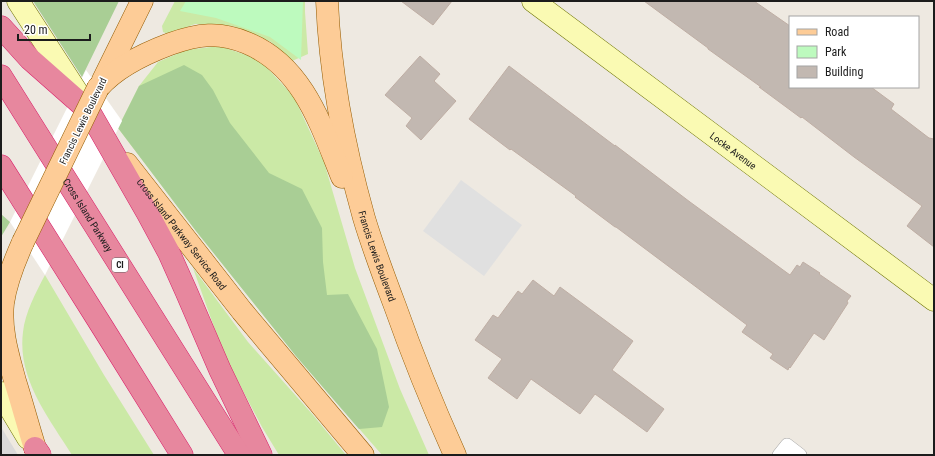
<svg xmlns="http://www.w3.org/2000/svg" width="935" height="456" viewBox="0 0 935 456" font-family="'Roboto Condensed',sans-serif">
<style>
.residential{fill:#dad9d9}
.grass{fill:#cbe9a6}
.forest{fill:#a9ce95}
.park{fill:#bdfabe}
.parking{fill:#e0e0e0}
.pier{fill:#fff}
.building{fill:#c2b8b1;stroke:#bfaea4}
.lines{fill:none;stroke-linecap:round;stroke-linejoin:round}
.lane-casing{stroke:#a3a3a3;stroke-width:14}
.secondary-casing{stroke:#6d7303;stroke-width:23}
.primary-casing{stroke:#945b00;stroke-width:23}
.highway-casing{stroke:#d9216a;stroke-width:23}
.lane{stroke:#fff;stroke-width:13}
.secondary{stroke:#fafab3;stroke-width:22}
.primary{stroke:#fdcc97;stroke-width:22}
.highway{stroke:#e7879e;stroke-width:22}
.primary-bridge-casing{stroke:#945b00;stroke-width:23;stroke-linecap:butt}
.primary-bridge{stroke:#fdcc97;stroke-width:22}
.labels{text-anchor:middle;dominant-baseline:central;stroke-width:3;stroke-linejoin:round;paint-order:stroke}
.shield{fill:#fff;stroke:#606060;stroke-width:1}
.shield-label{font-size:9px;font-weight:bold;fill:#1c1c1c}
.street-label{font-size:10px;fill:#1c1c1c;stroke:#fff}
</style>
<rect width="100%" height="100%" fill="#eee9e1"/>
<path class="residential" d="M1,427l17,28h-17z"/>
<path class="grass" d="M175,1h130v11l3,42 -16,7 -21,-19 -38,-16 -38,-2 -27,10 -5,-2 -1,-6z
M220,46l40,14 34,37 30,65 31,106 45,121 29,66h-47l-86,-99 -100,-125 -78,-103 21,-42 19,-24 28,-12z
M193,268l55,74 65,73 33,40h-67l-17,-28 -38,-72z
M45,275l59,100 50,80h-82c-23,-37 -55,-76 -49,-123 2,-19 13,-40 22,-57z"/>
<path class="forest" d="M33,1h86l-37,76z
M184,65l18,10 11,15 17,33 39,50 33,16 20,39 1,34 4,33 21,-1 29,55 12,58 -7,20 -23,2 -63,-73 -100,-125 -78,-103 21,-42z
M1,214l9,8 -9,15z"/>
<path class="park" d="M186,1h117l-2,59 -31,-23 -54,-19 -36,-7z"/>
<path class="parking" d="M461,180l61,45 -38,51 -61,-45z"/>
<path class="pier" d="M86,70l36,51 -77,154 -35,-53z"/>
<path class="building" d="M401,1h51l-19,24z
M644,1h110l36,25v61h81l23,17 -3,5 38,29 5,1v108l-27,-21 15,-20 -68,-49 -52,-40 -1,1 -42,-31h2l-53,-38v-1z
M420,56l20,18 -6,7 22,20 -35,39 -15,-14 6,-8 -27,-23z
M509,66l106,80v-1l75,57 100,73 7,-10 3,2 3,-5 17,11 -1,1 32,22 -4,5 1,2 -24,37 -10,-7 -24,35 -1,-1 -1,3 -18,-12 3,-4 -31,-22 5,-7 -131,-98h-1l-40,-30 1,-1 -65,-47 -1,1 -41,-31z
M533,280l21,16 6,-9 73,54 -21,29 52,39 -17,23 -52,-38 -15,20 -49,-35 -14,20 -29,-21 14,-19 -27,-19 18,-25 5,3 20,-27 4,3z"/>
<g class="lines">
<defs>
<path id="lane" d="M779,455l8,-10 13,10"/>
<g id="secondary">
<path d="M18,1l64,99"/>
<path id="s1" d="M533,1l401,299"/>
<path d="M1,393l27,45"/>
</g>
<g id="primary">
<path id="s2" d="M327,1c3,73 17,146 37,217 9,30 20,59 31,88 18,51 38,100 60,149"/>
<path d="M103,80l39,-79"/>
<path d="M98,88c17,-20 48,-35 72,-44 28,-10 49,-13 77,-1 56,23 74,82 95,134"/>
<path id="s3" d="M127,164l115,147 121,144"/>
<path d="M23,242c-9,20 -17,40 -20,61 -3,27 5,52 12,78 7,22 13,45 20,67l4,7"/>
</g>
<g id="highway">
<path d="M1,27l29,32 59,52 59,103 21,39 17,38 34,79 41,85"/>
<path id="s4" d="M1,76l238,379"/>
<path d="M1,166l102,162 79,127"/>
<path d="M35,448l5,7"/>
</g>
</defs>
<use href="#lane" class="lane-casing"/>
<use href="#secondary" class="secondary-casing"/>
<use href="#primary" class="primary-casing"/>
<use href="#highway" class="highway-casing"/>
<use href="#lane" class="lane"/>
<use href="#secondary" class="secondary"/>
<use href="#primary" class="primary"/>
<use href="#highway" class="highway"/>
<defs>
<path id="primary-bridge" d="M23,242l75,-154"/>
</defs>
<use href="#primary-bridge" class="primary-bridge-casing"/>
<use href="#primary-bridge" class="primary-bridge"/>
</g>
<g class="labels">
<rect class="shield" x="112" y="258" width="16" height="14" rx="3"/>
<g class="shield-label">
<text x="120" y="265">CI</text>
</g>
<g class="street-label">
<text transform="translate(83 121) rotate(-64)">Francis Lewis Boulevard</text>
<text stroke="none"><textPath href="#s1" startOffset="250">Locke Avenue</textPath></text>
<text stroke="none"><textPath href="#s4" startOffset="164">Cross Island Parkway</textPath></text>
<text stroke="none"><textPath href="#s3" startOffset="89">Cross Island Parkway Service Road</textPath></text>
<text stroke="none"><textPath href="#s2" startOffset="261">Francis Lewis Boulevard</textPath></text>
</g>
</g>
<rect width="935" height="456" fill="none" stroke="#1c1c1c" stroke-width="4"/>
<rect x="789" y="16" width="130" height="72" fill="#ffffff" stroke="#a4a4a4"/>
<rect x="797" y="29" width="20" height="6" fill="#fdcc97" stroke="#a4a4a4"/>
<text x="825" y="36" font-size="12" fill="#1c1c1c">Road</text>
<rect x="797" y="46" width="20" height="12" fill="#bdfabe" stroke="#a4a4a4"/>
<text x="825" y="56" font-size="12" fill="#1c1c1c">Park</text>
<rect x="797" y="66" width="20" height="12" fill="#c2b8b1" stroke="#a4a4a4"/>
<text x="825" y="76" font-size="12" fill="#1c1c1c">Building</text>
<path d="M18 34v6h72v-6" fill="none" stroke="#1c1c1c" stroke-width="2"/>
<text x="24" y="34" font-size="12" fill="#1c1c1c" stroke="#ffffff" stroke-width="3" paint-order="stroke">20 m</text>
</svg>
